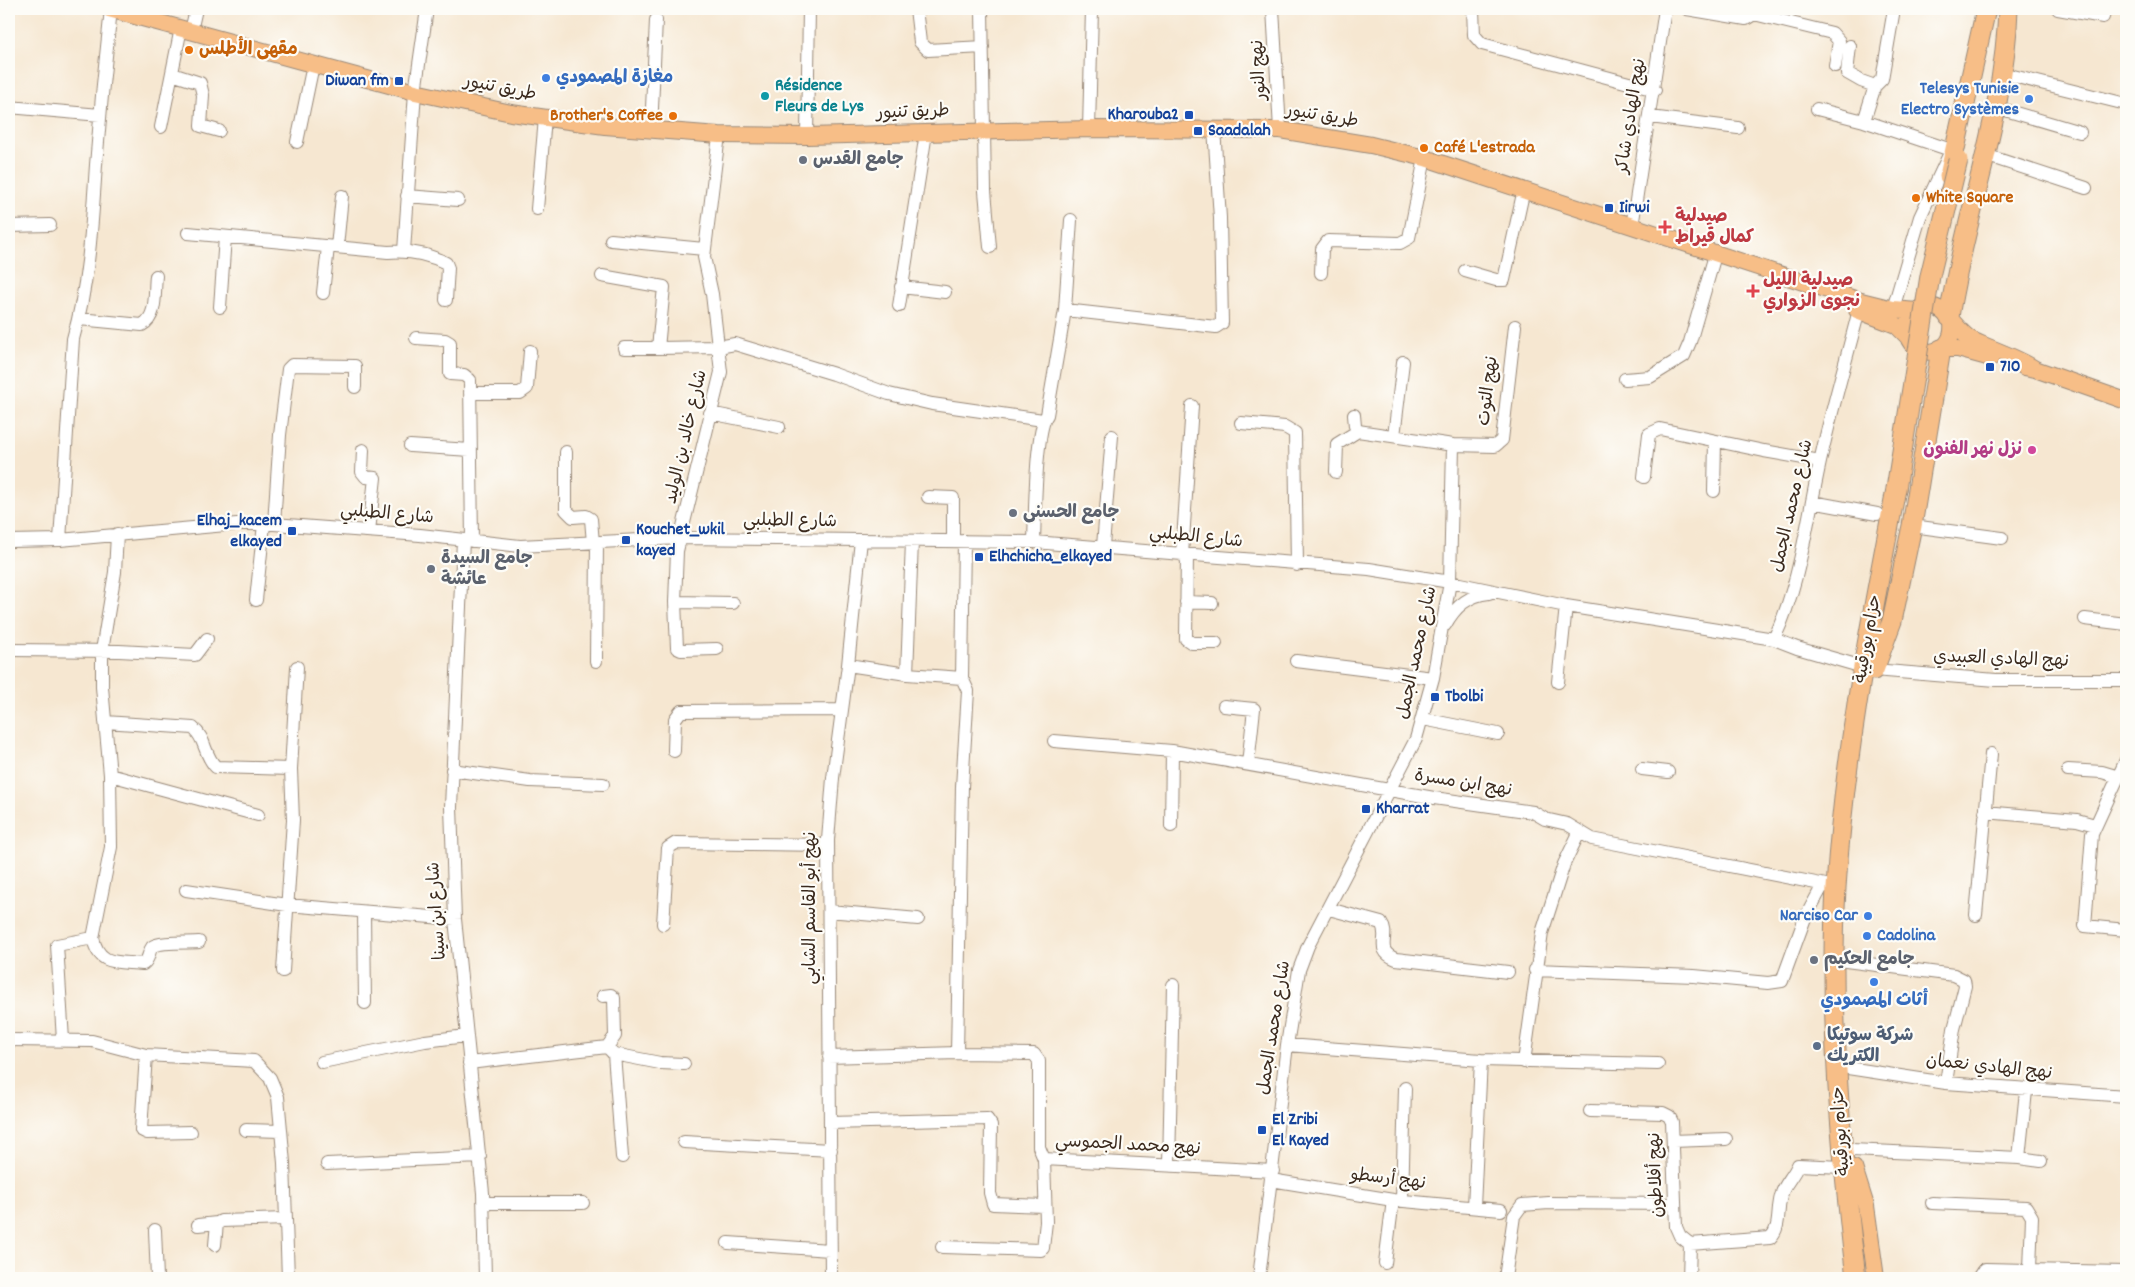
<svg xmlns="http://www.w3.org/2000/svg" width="2135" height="1287" viewBox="0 0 2135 1287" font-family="Dekko,'Playpen Sans Arabic',sans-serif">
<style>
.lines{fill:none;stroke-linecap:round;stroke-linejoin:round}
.minor-casing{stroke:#988878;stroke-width:14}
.major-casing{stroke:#988878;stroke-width:18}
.highway-casing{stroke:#988878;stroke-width:21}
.minor{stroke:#fff;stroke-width:12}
.major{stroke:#f7be87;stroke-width:16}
.highway{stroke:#f7be87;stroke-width:19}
.highway-bridge-casing{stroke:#988878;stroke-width:21;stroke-linecap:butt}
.highway-bridge{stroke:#f7be87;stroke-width:19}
.food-dot{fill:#e8710a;stroke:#fdfcf7;stroke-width:2}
.shop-dot{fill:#3f7fe0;stroke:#fdfcf7;stroke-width:2}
.transit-dot{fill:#1a4fb4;stroke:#fdfcf7;stroke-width:2}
.culture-dot{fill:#0f9aa8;stroke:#fdfcf7;stroke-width:2}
.worship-dot{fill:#6b7280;stroke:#fdfcf7;stroke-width:2}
.health-dot{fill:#e0444e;stroke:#fdfcf7;stroke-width:2}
.hotel-dot{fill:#d1479c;stroke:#fdfcf7;stroke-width:2}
.service-dot{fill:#5c6f8a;stroke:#fdfcf7;stroke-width:2}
.labels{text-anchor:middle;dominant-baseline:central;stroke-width:4.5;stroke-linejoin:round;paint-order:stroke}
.food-label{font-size:18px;font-weight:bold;fill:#c56008;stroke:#fdfcf7;text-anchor:start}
.street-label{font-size:18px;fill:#3b2a1e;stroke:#fdfcf7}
.shop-label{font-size:18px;font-weight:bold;fill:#366cbe;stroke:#fdfcf7;text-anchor:start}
.transit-label{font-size:18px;font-weight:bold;fill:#164399;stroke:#fdfcf7;text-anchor:start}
.culture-label{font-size:18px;font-weight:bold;fill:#0d838f;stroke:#fdfcf7;text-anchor:start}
.worship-label{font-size:18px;font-weight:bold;fill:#5b616d;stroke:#fdfcf7;text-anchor:start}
.health-label{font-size:18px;font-weight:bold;fill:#be3a42;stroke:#fdfcf7;text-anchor:start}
.hotel-label{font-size:18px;font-weight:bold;fill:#b23c85;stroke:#fdfcf7;text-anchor:end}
.service-label{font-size:18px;font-weight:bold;fill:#4e5e75;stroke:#fdfcf7;text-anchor:start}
</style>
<rect width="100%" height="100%" fill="#fdfcf7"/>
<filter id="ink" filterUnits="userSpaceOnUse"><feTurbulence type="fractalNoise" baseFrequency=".02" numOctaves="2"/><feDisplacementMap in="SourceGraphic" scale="10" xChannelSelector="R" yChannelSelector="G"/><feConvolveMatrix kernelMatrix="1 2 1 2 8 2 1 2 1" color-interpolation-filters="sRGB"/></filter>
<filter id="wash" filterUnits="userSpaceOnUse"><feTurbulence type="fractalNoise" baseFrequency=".0096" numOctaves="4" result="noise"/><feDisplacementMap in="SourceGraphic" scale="20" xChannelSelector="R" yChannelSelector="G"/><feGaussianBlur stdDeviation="1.12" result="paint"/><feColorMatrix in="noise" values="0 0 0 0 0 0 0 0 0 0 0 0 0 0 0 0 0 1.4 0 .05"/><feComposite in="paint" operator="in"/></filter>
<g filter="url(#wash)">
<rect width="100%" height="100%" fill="#f6e7d1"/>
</g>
<g filter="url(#ink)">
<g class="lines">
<defs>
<path id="minor" d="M916,9l4,33 8,8 55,-3
M982,9l3,182 5,56
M1273,9l7,121
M1471,9h2l1,26 8,9 173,46
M1687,9l59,10 8,-5 78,19 7,8 -4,25
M2058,9l45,8 2,-8
M191,31l5,-22
M1850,46l-3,27 14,8 14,5 7,-7 12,-70
M2001,73l125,31
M172,74l28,9 3,12 -2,31 18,5
M9,107l91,8
M1995,107l85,25
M1817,109l47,12 87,29
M1650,117l88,11
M1864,121l11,-35
M161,127l20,-99
M1089,129l3,-120
M651,130l5,-110
M807,136l2,-127
M297,142l16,-77
M1985,155l101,33
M407,196l51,4
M537,209l8,-91
M9,226l41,-1
M1632,227l33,-218
M188,233l200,19c20,-2 40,2 58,11l2,5 -2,32
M611,240l93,9
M337,247l5,-51
M404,251l11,-159 12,-83
M1465,271l31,9h8l20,-91
M1321,273l1,-24 6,-8 72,2 9,-5 16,-80
M602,276l62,11 -6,61 60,-1 17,-3 99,30 55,20 43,10 111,16
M901,287l44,5
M323,293l5,-46
M899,306l27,-173
M220,307l5,-70
M1893,309l27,-92 28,-60
M1065,310l151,17 6,-4 -2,-105 -6,-90
M79,319l63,6c16,-8 12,-34 14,-49
M416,338l29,2 5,3v31l14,1 6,5 2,161
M624,348h34
M1625,379l25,-2 34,-21 6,-14 25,-87
M470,393h50l7,-5 3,-37
M710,413l69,14
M1354,415l1,11 3,5
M1241,423l44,4 10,6 2,132
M1394,436l9,-74
M410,446l60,4
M363,450l-1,22 4,5 9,1 -6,53
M566,452v58l7,7 13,-1 5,3 2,24
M1336,472l1,-28 21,-13 95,14 42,1 7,-6 13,-114
M1644,477l5,-43 11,-5 104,22 56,10
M1714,491l1,-50
M928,497l25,1v43
M1812,502l65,12
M274,524l6,-89 8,-66 4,-4 63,1v21
M1912,526l90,12
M117,534l-2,38 -13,79v36l8,88 1,72 -18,91c6,29 25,23 50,26 7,-5 5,-12 9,-17 6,-6 38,-4 47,-5
M60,540l13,-201c16,-56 19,-116 23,-174 4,-52 9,-104 15,-156
M463,540l-12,267 4,112 28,274 2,85
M9,541l51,-1 177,-16h37l146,11 100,11 160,-8 354,4 335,27 81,13 3,-137
M1034,542c1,-24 1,-111 13,-127l18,-105 6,-90
M1103,546l9,-110
M1182,555l10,-149
M1187,555l-1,84 6,4h24
M256,600l8,-76
M675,602l58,1
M1186,602l26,1
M2085,619l41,5
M1445,625c10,-18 23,-30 44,-32
M1774,639l23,9 66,19
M717,649l-36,1 -4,-2 -2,-46 2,-51 44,-179 -9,-78 -8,-37 15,-122
M9,650l110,1 76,4 12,-16
M596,661l1,-118
M1296,661l137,17
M848,665l59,9 55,4
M1874,670l122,10h130
M907,674l5,-133
M1558,682l8,-76
M1224,706l30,3 -6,55
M1423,719l75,15
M105,722l88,6c13,10 11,28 23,39l75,2
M1054,741l118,10 262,47 99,14 12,7 22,5 25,15 244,48
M674,751l1,-32 6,-8 160,-1
M2126,760l-34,74 -7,92 41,4
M1642,769l26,3
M452,770l78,11 73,3
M2068,770l34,2 17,5
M110,775l148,40
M1985,812l92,8 18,5
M1171,826l1,-75
M186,890l101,15 168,14
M1329,909l52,14c10,14 -8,27 15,36l112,13
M829,911l89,8
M364,912l1,91
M1976,915l15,-161
M663,924l5,-76 8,-5 152,2
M1846,961l108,14 10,5 1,6 -11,43 -8,54
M1535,970l159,6 74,7 14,-2 23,-63 18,-33
M283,971l10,-151 -2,-51 6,-102
M9,1040l83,1 54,14 108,6 16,17 8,19 6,66 4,115
M63,1040l-6,-95 36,-7
M1287,1045l194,15 177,4
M607,1047l7,7 8,103
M957,1053l5,-266 6,-96 -6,-13 2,-137
M614,1054l46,9 24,1
M146,1055l-5,75 6,3 44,-1
M829,1057l128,-4 77,1 5,7v86l5,12
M322,1062l103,-21 41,-5
M1524,1062l18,-129 22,-69 15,-31
M469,1063l138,-16 8,-11 -1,-38 -3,-3 -8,1
M1848,1068l98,15 180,13
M1590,1111l73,2 6,3 3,6 4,105 4,9 10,8 -1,34
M830,1123l157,-4 4,6 -1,68 3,11 52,2
M246,1130l34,1
M1673,1141l53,-2
M684,1142l147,8
M1852,1150l167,8 22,3
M2019,1158l7,-67
M327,1164l153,-7
M1169,1165l4,-180
M1271,1180l122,20 108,10
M1402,1200l3,-112
M484,1203h99
M1932,1203l94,4 6,10 -2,52
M1474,1207l7,-147
M198,1225l19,-2
M155,1230l2,48
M728,1243l102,7
M1690,1244l80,-6c12,-11 6,-30 12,-45 2,-8 12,-18 16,-28l45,2
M215,1245l2,-22 4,-2 64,-2
M942,1247l99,3 2,-2 3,-26 -2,-63 229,12
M1385,1263l8,-63
M831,1278l-3,-438 5,-62 15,-113 13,-125
M1259,1278l28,-233 12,-75 9,-24 108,-207 17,-61 17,-96 116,24 208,33c26,-55 33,-118 46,-177 11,-51 26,-101 39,-152
M1505,1278l9,-62 8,-11 27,-2 125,1
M1979,1278l6,-9 139,3 2,-3"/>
<path id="major" d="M109,9l306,83 96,21 94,13 114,9 88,1 282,-7 191,1 91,15 54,13 436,143 32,8 24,2
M1857,310l39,15 13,13
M1952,323c4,36 -44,38 -45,7 0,-7 4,-15 10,-20 25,-16 37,21 55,30 21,10 43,16 63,29
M1941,349h17l33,9
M2024,367l11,2 91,32
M1854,1168l12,38 10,72"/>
<path id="highway" d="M1949,176l37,-167
M1949,317c16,-103 56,-203 59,-308
M1874,670l18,-49 20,-95 29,-177
M1856,1278c-15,-129 -27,-260 -20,-390 8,-135 35,-267 60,-399"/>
</defs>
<use href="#minor" class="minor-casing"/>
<use href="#major" class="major-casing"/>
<use href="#highway" class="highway-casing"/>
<use href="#minor" class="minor"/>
<use href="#major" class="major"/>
<use href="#highway" class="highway"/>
<defs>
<path id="highway-bridge" d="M1896,489l34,-213 28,-116"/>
</defs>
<use href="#highway-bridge" class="highway-bridge-casing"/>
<use href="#highway-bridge" class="highway-bridge"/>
</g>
</g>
<g class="food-dot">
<circle cx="189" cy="50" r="5"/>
<circle cx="673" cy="116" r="5"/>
<circle cx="1424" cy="148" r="5"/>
<circle cx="1916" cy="198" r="5"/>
</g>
<g class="shop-dot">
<circle cx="546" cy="78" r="5"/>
<circle cx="2029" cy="99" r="5"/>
<circle cx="1868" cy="916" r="5"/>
<circle cx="1867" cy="936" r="5"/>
<circle cx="1874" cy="982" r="5"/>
</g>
<g class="transit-dot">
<rect x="394" y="76" width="10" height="10" rx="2.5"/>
<rect x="1184" y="110" width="10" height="10" rx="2.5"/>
<rect x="1193" y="126" width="10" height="10" rx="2.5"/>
<rect x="1604" y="203" width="10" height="10" rx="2.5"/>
<rect x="1985" y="362" width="10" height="10" rx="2.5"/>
<rect x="287" y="526" width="10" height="10" rx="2.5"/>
<rect x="621" y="535" width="10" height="10" rx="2.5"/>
<rect x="974" y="552" width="10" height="10" rx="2.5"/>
<rect x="1430" y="692" width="10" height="10" rx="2.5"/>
<rect x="1361" y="804" width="10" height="10" rx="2.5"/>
<rect x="1257" y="1125" width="10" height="10" rx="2.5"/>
</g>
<circle class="culture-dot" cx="765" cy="96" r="5"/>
<g class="worship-dot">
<circle cx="803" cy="160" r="5"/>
<circle cx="1013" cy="513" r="5"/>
<circle cx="431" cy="569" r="5"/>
<circle cx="1814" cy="960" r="5"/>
</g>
<g class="health-dot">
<path d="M1662.5 219.5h5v5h5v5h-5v5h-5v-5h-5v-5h5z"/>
<path d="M1750.5 283.5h5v5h5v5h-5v5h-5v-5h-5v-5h5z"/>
</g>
<circle class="hotel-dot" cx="2032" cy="450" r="5"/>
<circle class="service-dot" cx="1817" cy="1046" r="5"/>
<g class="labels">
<g class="food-label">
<text x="199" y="50">مقهى الأطلس</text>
<text x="663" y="116" text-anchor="end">Brother's Coffee</text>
<text x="1434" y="148">Café L'estrada</text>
<text x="1926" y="198">White Square</text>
</g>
<g class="street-label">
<text transform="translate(1260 70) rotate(-93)">نهج النور</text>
<text transform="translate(500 89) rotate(11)">طريق تنيور</text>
<text transform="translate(913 113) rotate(-2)">طريق تنيور</text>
<text transform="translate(1632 116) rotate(-81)">نهج الهادي شاكر</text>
<text transform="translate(1322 117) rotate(9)">طريق تنيور</text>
<text transform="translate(1489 391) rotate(-83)">نهج التوت</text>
<text transform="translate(687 437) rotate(-77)">شارع خالد بن الوليد</text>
<text transform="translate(1793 506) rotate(-77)">شارع محمد الجمل</text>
<text transform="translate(387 515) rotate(5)">شارع الطبلبي</text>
<text transform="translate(790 522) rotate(1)">شارع الطبلبي</text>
<text transform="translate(1196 538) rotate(6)">شارع الطبلبي</text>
<text transform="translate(1869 639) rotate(-80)">حزام بورقيبة</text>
<text transform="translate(1418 653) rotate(-78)">شارع محمد الجمل</text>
<text transform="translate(2001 660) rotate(2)">نهج الهادي العبيدي</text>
<text transform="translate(1463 784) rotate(9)">نهج ابن مسرة</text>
<text transform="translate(811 908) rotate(-90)">نهج أبو القاسم الشابي</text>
<text transform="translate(438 911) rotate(-94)">شارع ابن سينا</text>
<text transform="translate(1275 1028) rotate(-81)">شارع محمد الجمل</text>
<text transform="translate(1989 1068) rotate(6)">نهج الهادي نعمان</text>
<text transform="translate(1842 1131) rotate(-94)">حزام بورقيبة</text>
<text transform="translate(1128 1146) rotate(3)">نهج محمد الجموسي</text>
<text transform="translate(1657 1175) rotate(-92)">نهج أفلاطون</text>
<text transform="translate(1388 1180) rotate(7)">نهج أرسطو</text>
</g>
<g class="shop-label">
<text x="556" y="78">مغازة المصمودي</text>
<text x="2019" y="89" text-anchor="end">Telesys Tunisie<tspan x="2019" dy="21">Electro Systèmes</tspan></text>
<text x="1858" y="916" text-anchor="end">Narciso Car</text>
<text x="1877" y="936">Cadolina</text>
<text x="1874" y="1001" text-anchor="middle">أثاث المصمودي</text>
</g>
<g class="transit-label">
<text x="389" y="81" text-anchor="end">Diwan fm</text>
<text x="1179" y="115" text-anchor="end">Kharouba2</text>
<text x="1208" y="131">Saadalah</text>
<text x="1619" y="208">Iirwi</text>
<text x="2000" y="367">710</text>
<text x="282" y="521" text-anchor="end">Elhaj_kacem<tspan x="282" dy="21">elkayed</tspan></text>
<text x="636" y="530">Kouchet_wkil<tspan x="636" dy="21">kayed</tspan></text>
<text x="989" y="557">Elhchicha_elkayed</text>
<text x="1445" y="697">Tbolbi</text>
<text x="1376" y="809">Kharrat</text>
<text x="1272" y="1120">El Zribi<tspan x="1272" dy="21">El Kayed</tspan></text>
</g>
<g class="culture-label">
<text x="775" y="86">Résidence<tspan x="775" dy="21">Fleurs de Lys</tspan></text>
</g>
<g class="worship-label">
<text x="813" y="160">جامع القدس</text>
<text x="1023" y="513">جامع الحسنى</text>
<text x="441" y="559">جامع السيدة<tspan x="441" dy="21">عائشة</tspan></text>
<text x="1824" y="960">جامع الحكيم</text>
</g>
<g class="health-label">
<text x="1675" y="217">صيدلية<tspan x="1675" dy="21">كمال قيراط</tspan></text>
<text x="1763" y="281">صيدلية الليل<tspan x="1763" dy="21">نجوى الزواري</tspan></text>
</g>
<g class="hotel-label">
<text x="2022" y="450">نزل نهر الفنون</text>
</g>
<g class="service-label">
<text x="1827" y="1036">شركة سوتيكا<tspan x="1827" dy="21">الكتريك</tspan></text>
</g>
</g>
<rect width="2135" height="1287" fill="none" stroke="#fdfcf7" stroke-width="30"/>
</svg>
